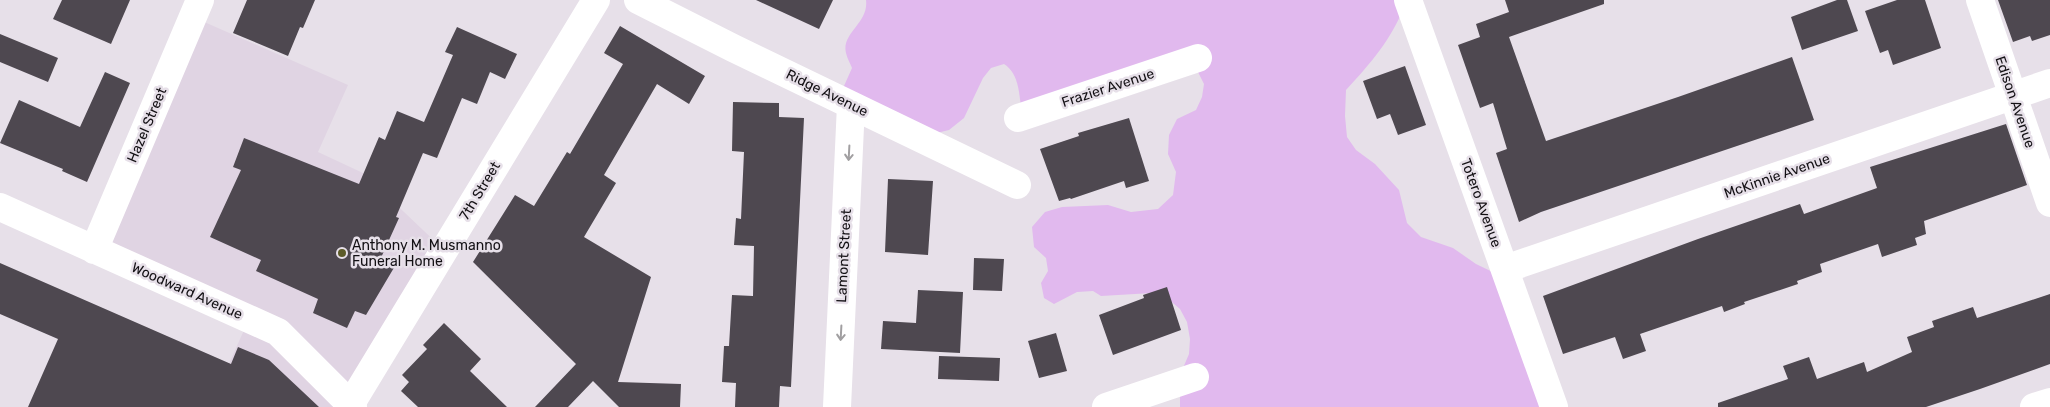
<svg xmlns="http://www.w3.org/2000/svg" width="2050" height="407" viewBox="0 0 2050 407" font-family="Rubik,sans-serif">
<style>
.built{fill:#e0d4e3}
.green{fill:#e1b9ee}
.building{fill:#4e4850}
.lines{fill:none;stroke-linecap:round;stroke-linejoin:round}
.street{stroke:#fff;stroke-width:28}
.secondary{stroke:#fff;stroke-width:28}
.oneway{stroke:#a19fa1}
.poi-dot{fill:#5c5b28;stroke:#e7e0e9;stroke-width:2}
.labels{text-anchor:middle;dominant-baseline:central;stroke-width:5;stroke-linejoin:round;paint-order:stroke}
.street-label{font-size:14px;fill:#131014;stroke:#e7e0e9}
.poi-label{font-size:14px;fill:#131014;stroke:#e7e0e9;text-anchor:start}
</style>
<rect width="100%" height="100%" fill="#e7e0e9"/>
<path class="built" d="M193,17l155,68 -30,67 45,21 81,77 -95,157h-176l37,-1 39,-87 -155,-69z"/>
<path class="green" d="M866,0h538l1,5c-14,35 -34,58 -59,85l-1,26 2,21 9,13 19,14 24,26 8,33 14,14 32,11 23,16 27,13 48,130h-371v-32l9,-21 1,-15 -3,-17 -7,-13 -13,-11 -15,-5 -51,3 -8,-5 -16,1 -23,12 -10,-6 -3,-15 7,-12 -2,-13 -12,-11 -2,-20 13,-15 17,-5 46,-2 23,7 27,-3 15,-14 3,-23 -8,-18 1,-19 8,-16 19,-9 6,-13 2,-13 -6,-12 -176,42c-3,-18 -2,-40 -18,-50l-13,4 -8,10 -19,40 -15,12 -25,6 -84,-41 12,-27c-2,-5 -5,-10 -6,-15 -5,-20 23,-30 20,-53z"/>
<path class="building" d="M62,0h68l-19,44 -58,-25z
M247,0h68l-12,28 -3,-1 -12,29 -55,-23z
M756,0h77l-14,29z
M1505,0h99v4l-95,33 37,104 132,-44 114,-40 22,63 -273,92 -22,10 -23,-69 11,-4 -14,-46 -13,5 -22,-63 22,-8 -4,-13 33,-12z
M1837,0h10l11,31 -56,19 -11,-33z
M1897,0h28l16,48 -48,17 -5,-15 -8,3 -15,-42z
M1998,0h52v35l-18,6 -2,-5 -17,6z
M620,26l85,50 -16,28 -32,-20 -53,91 12,8 -32,54 67,40 -33,105 63,2 -1,23h-61l-26,-26 -25,26h-33l41,-43 -103,-102 42,-67 19,11 33,-54 3,2 53,-90 -19,-11z
M457,27l60,27 -12,25 -15,-7 -13,32 -15,-6 -25,60 -14,-5 -27,64 3,1 -19,42 15,6 -29,49 -11,-4 -8,17 -34,-15 5,-14 -62,-28 5,-11 -51,-23 31,-67 -8,-3 11,-29 115,46 20,-47 6,3 12,-29 27,11 29,-67 -8,-3z
M0,34l58,24 -10,24 -48,-20z
M1405,66l21,59 -28,10 -8,-21 -13,5 -14,-38z
M105,72l25,11 -43,99 -25,-11 1,-2 -63,-26 19,-43 61,27z
M733,102l46,1v14l25,1 -13,269 -11,-1 -1,21h-44l1,-24 -14,-1 2,-36h5l3,-51 21,1 1,-50 -20,-1 2,-27 5,1 3,-67 -12,-1z
M1129,118l20,63 -23,7 -2,-7 -53,18 -1,-1 -11,3 -19,-52 39,-13 -1,-3z
M2006,124l21,61 -103,36 2,13 -11,4 2,7 -35,12 -4,-13 -58,20 2,8 -25,9 1,3 -54,18 1,2 -21,8 -2,-6 -82,28 6,17 -23,8 -8,-22 -52,17 -20,-58 155,-57 102,-35 4,10 73,-26 -7,-21z
M888,179l45,2 -5,74 -43,-3z
M974,258l30,1 -2,32 -29,-1z
M0,263l231,101 7,-17 31,13 50,47h-291l30,-68 -58,-25z
M1167,287l14,43 -68,25 -14,-40 45,-17 -1,-3z
M918,290l45,2 -3,61 -79,-4 2,-28 33,2z
M2050,294v70l-70,25 -54,18h-208v-4l70,-24 -5,-13 26,-9 8,22 47,-17 3,10 45,-20 -5,-15 27,-10 -2,-6 41,-14 4,11z
M444,323l37,36 -11,12 37,36h-89l-17,-16 8,-9 -7,-7 25,-26 -4,-4z
M1056,333l11,38 -28,7 -11,-37z
M939,356l61,2 -1,23 -61,-2z"/>
<g class="lines">
<path class="street" d="M638,0l95,48 284,137
M1408,0l146,407
M1980,0l70,203
M1018,118l180,-60
M0,207l278,125 75,75
M94,250l106,-250
M1505,269l545,-186
M837,407l14,-302
M1106,407l89,-30
M2034,407l16,-5"/>
<path class="secondary" d="M349,407l247,-407"/>
</g>
<defs><path id="oneway-shaft" d="M-6 0H5M1.5-3L5.5 0L1.5 3" fill="none" stroke-width="1.6" stroke-linecap="round" stroke-linejoin="round" transform="scale(1.25)"/></defs>
<g class="oneway">
<use href="#oneway-shaft" transform="translate(849 153) rotate(93)"/>
<use href="#oneway-shaft" transform="translate(841 333) rotate(93)"/>
</g>
<circle class="poi-dot" cx="342" cy="253" r="5"/>
<g class="labels">
<g class="street-label">
<text transform="translate(1108 88) rotate(-18)">Frazier Avenue</text>
<text transform="translate(827 93) rotate(26)">Ridge Avenue</text>
<text transform="translate(2015 102) rotate(71)">Edison Avenue</text>
<text transform="translate(147 125) rotate(-67)">Hazel Street</text>
<text transform="translate(1777 176) rotate(-19)">McKinnie Avenue</text>
<text transform="translate(480 191) rotate(-59)">7th Street</text>
<text transform="translate(1481 203) rotate(70)">Totero Avenue</text>
<text transform="translate(844 256) rotate(-87)">Lamont Street</text>
<text transform="translate(187 291) rotate(24)">Woodward Avenue</text>
</g>
<g class="poi-label">
<text x="352" y="245">Anthony M. Musmanno<tspan x="352" dy="16">Funeral Home</tspan></text>
</g>
</g>
</svg>
